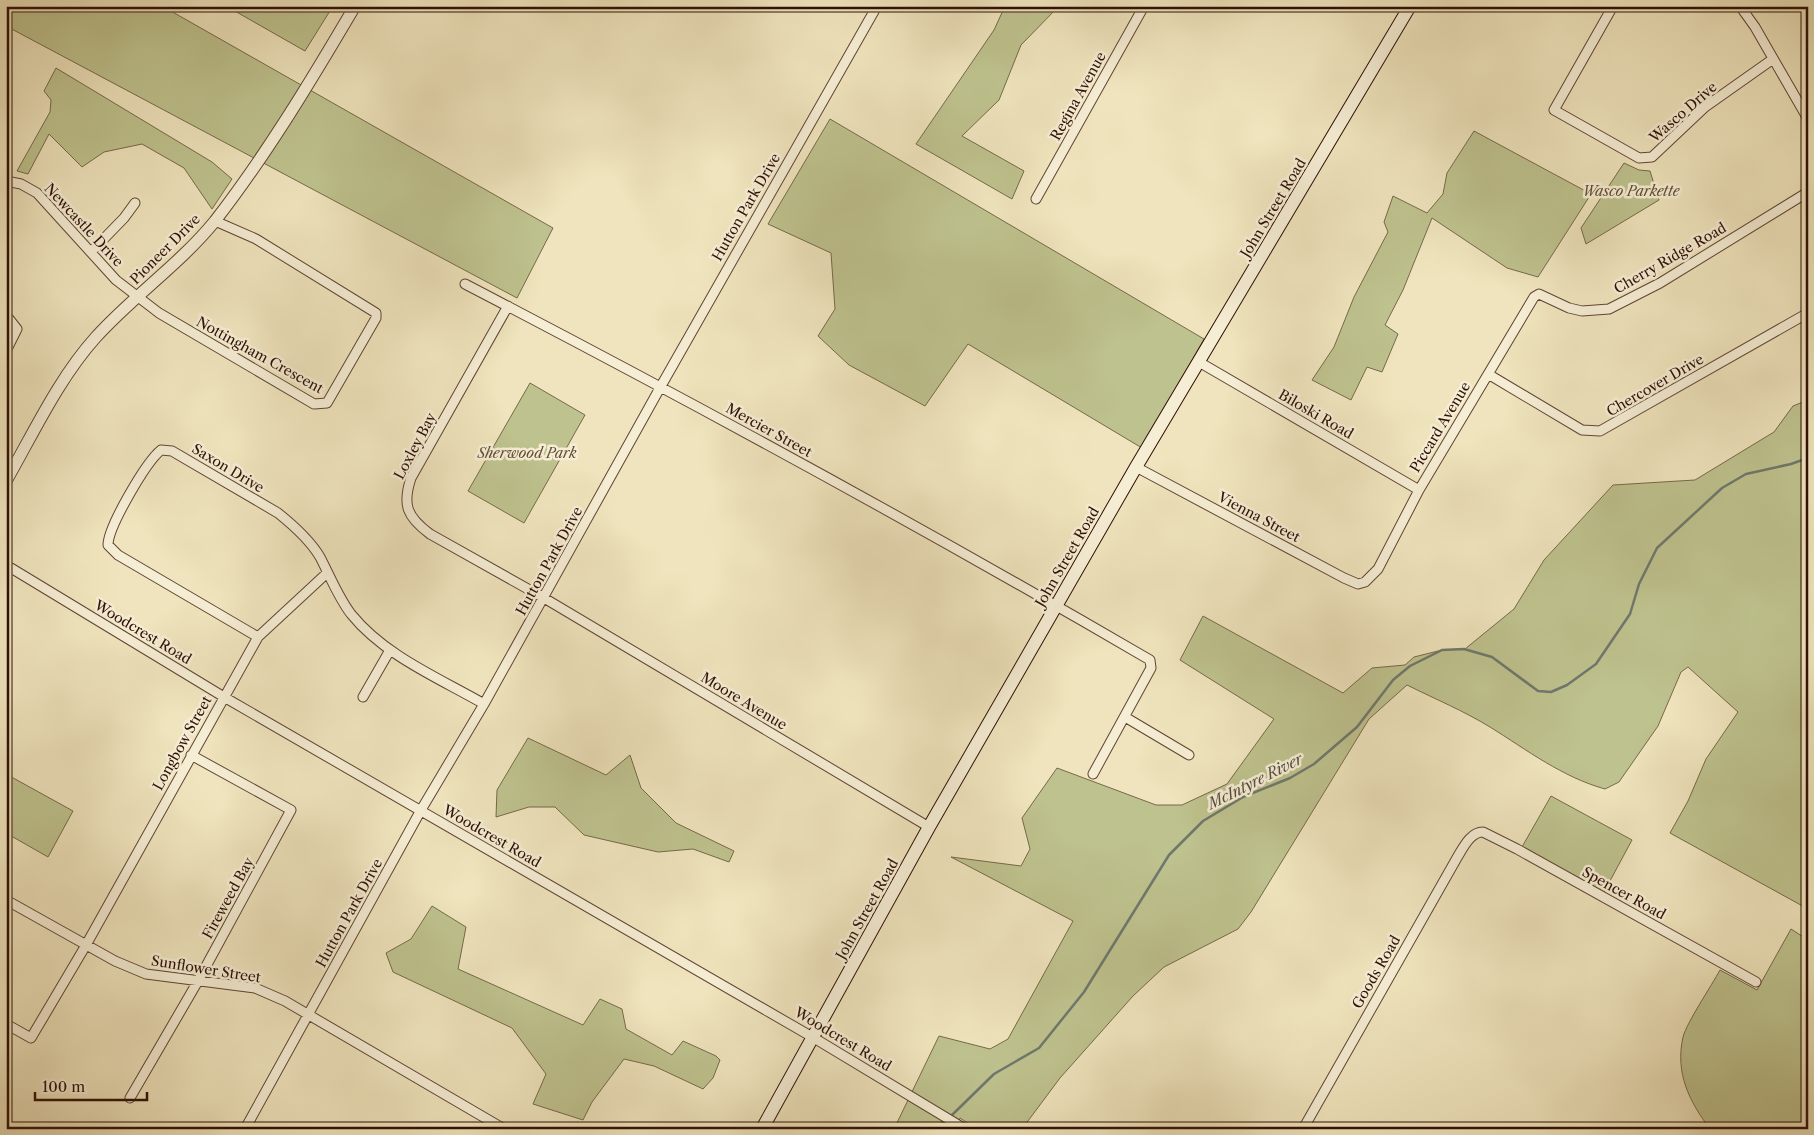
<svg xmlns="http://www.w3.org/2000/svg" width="1814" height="1135" viewBox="0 0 1814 1135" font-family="'Libre Caslon Text',serif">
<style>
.green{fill:#bec28e;stroke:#76694a}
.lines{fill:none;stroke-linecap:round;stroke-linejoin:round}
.stream{stroke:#6f786d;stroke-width:2.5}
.minor-casing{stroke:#5f4533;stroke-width:11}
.tertiary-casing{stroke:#5f4533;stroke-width:13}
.secondary-casing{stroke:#2f1005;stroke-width:14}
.minor{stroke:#f5edd4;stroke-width:9}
.tertiary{stroke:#f5edd4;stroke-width:11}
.secondary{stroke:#f5edd4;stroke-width:12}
.labels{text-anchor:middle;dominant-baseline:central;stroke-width:5;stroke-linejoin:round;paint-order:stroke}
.street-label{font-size:14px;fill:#2f1005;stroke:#f5edd4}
.park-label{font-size:14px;font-style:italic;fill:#614e35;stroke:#f5edd4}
.water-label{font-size:15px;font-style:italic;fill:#544d42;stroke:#f5edd4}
</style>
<rect width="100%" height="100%" fill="#efe4bd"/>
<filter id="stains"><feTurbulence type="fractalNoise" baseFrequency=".004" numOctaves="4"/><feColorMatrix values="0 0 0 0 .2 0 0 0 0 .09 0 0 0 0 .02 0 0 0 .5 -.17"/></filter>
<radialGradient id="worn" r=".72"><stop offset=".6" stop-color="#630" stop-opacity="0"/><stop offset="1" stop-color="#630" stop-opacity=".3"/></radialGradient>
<path class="green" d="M6,6h156l391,222 -36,70 -511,-272z
M226,6h107l-28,45z
M1005,6h54l-38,39 -22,55 -37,36 62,35 -12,28 -96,-55 78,-114z
M56,68l156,94 20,17 -20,30 -28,-41 -42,-24 -38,8 -22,15 -33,-33 -21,40 -11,-3 33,-59 1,-12 -7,-9z
M830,119l374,220 -62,109 -174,-104 -43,62 -76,-41 -31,-29 17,-27 -4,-56 -63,-29z
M1474,131l117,63 -53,83 -31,-9 -75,-50 -29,72 -18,35 13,9 -16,38 -15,-5 -16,33 -39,-20 22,-33 20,-50 34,-65 -4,-10 9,-26 34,17 16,-19 4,-21z
M1624,163l15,7 11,1 9,29 -73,44 -5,-16z
M530,383l55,32 -61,108 -56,-32z
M1808,400v509l-138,-76 18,-32 18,-42 32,-47 -50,-45 -7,5 -23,54 -39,56 -14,7c-43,-12 -78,-39 -115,-62 -26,-16 -55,-28 -83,-42l-38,34 -118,193 -13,17 -74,38 -31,29 -73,82 -38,51h-45l-17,-11 -3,11h-63l45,-93 51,13 18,-10 65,-118 -122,-64 70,9 9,-17 -8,-31 35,-50 99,37h26l45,-21 47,-65 -94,-59 23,-44 140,77 29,-25 33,-3 9,-8 28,-7 23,-1 49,-40 30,-49 69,-75 82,-5 79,-48 19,-26z
M528,738l78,37 24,-20 11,33 35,35 58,28 -5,11 -36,-13 -35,3 -74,-17 -29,-28h-26l-33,10 1,-27z
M6,774l67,37 -25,46 -42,-24z
M1551,796l81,44 -28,52 -82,-45z
M432,906l34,21 -8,42 125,56 17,-26 22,10 4,20 46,26 11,-14 33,15 4,4 -7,18 -10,11 -49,-23 -30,-7 -32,43 -9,18 -50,-16 13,-30 -34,-46 -119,-56 -7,-19 25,-14z
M1791,929l17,11v189h-98c-21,-28 -35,-56 -27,-92 4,-15 29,-52 37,-67l37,20z"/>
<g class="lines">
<path class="stream" d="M951,1116l43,-42 45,-26 45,-56 85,-137 34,-34 40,-24 47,-19 24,-14 43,-37 36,-47 17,-14 32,-16 22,-1 28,8 46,34 13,1 16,-7 29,-21 34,-50 9,-30 18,-36 65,-60 24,-14 45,-10 17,-6
M933,1129l13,-9"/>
<defs>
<path id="minor" d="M1613,6l-59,104 85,48 13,-1 53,-50 68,-48
M1740,6l15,21 53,92
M6,181l15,3 16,9 79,87 43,33 155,91 13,-1 49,-85v-5l-120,-74 -41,-18
M1036,199l108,-193
M91,252l33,-34 11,-15
M465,284c231,120 460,245 685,376l1,8 -58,106
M508,306l-97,172c-9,27 -4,39 19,56l114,64 385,229
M6,315l11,14 -11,22
M1199,362l220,128
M1488,374l94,56 18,1 208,-118
M1136,467l208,111 14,6 7,-2 13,-13 41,-79 115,-193 5,-3 30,14 13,3 27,-2 51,-26 148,-91
M6,565l218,132 590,341 151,91
M258,637l-140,-82 -10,-10c0,-18 38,-83 53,-95l11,1 106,62c15,12 32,27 42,44 10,19 18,40 31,57 34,42 88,64 133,90
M363,697l27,-47
M1125,717l64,38
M6,900l109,61 31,13 109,14 30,13 219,128
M6,1024l25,14 55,-93 172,-308 69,-64
M130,1098l68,-117 93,-171 -100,-55
M245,1129l176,-319 63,-106 177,-318 216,-380
M1303,1129l155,-273c6,-10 13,-24 25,-24l34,17 239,133"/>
<path id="tertiary" d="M6,481c28,-49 53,-103 90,-144 37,-41 84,-73 119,-116 52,-67 97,-142 140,-215"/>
<path id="secondary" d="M762,1129l167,-302 207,-360 274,-461"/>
</defs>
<use href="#minor" class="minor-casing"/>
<use href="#tertiary" class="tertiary-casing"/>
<use href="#secondary" class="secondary-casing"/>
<use href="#minor" class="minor"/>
<use href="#tertiary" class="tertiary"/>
<use href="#secondary" class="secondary"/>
</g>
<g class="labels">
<g class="street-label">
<text transform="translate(1078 96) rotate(-61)">Regina Avenue</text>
<text transform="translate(1683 112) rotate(-41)">Wasco Drive</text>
<text transform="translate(746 207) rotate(-60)">Hutton Park Drive</text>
<text transform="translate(1273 208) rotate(-59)">John Street Road</text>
<text transform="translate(84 225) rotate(47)">Newcastle Drive</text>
<text transform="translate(165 249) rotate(-45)">Pioneer Drive</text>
<text transform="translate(1670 258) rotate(-30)">Cherry Ridge Road</text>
<text transform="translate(260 355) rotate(29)">Nottingham Crescent</text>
<text transform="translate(1655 385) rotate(-30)">Chercover Drive</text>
<text transform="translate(1316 414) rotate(30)">Biloski Road</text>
<text transform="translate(1440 427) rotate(-59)">Piccard Avenue</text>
<text transform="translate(769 430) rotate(29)">Mercier Street</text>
<text transform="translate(415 446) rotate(-62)">Loxley Bay</text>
<text transform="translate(228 468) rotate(31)">Saxon Drive</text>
<text transform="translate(1259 517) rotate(28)">Vienna Street</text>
<text transform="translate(1067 557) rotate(-60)">John Street Road</text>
<text transform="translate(549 561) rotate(-61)">Hutton Park Drive</text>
<text transform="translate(143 632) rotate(31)">Woodcrest Road</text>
<text transform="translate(744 701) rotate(31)">Moore Avenue</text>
<text transform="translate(182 743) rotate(-61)">Longbow Street</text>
<text transform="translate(492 836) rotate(30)">Woodcrest Road</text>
<text transform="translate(1624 893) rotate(29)">Spencer Road</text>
<text transform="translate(228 898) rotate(-61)">Fireweed Bay</text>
<text transform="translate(867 909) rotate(-61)">John Street Road</text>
<text transform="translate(349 913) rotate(-61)">Hutton Park Drive</text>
<text transform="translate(206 969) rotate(9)">Sunflower Street</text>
<text transform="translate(1376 972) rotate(-60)">Goods Road</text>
<text transform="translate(843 1039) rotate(31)">Woodcrest Road</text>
</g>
<g class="park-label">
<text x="1631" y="191">Wasco Parkette</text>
<text x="527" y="453">Sherwood Park</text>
</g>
<g class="water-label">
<text transform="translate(1255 781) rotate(-27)">McIntyre River</text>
</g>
</g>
<rect width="1814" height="1135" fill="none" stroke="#efe4bd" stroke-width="25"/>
<rect x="8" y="8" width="1799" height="1120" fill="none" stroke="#2f1005" stroke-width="2.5"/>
<rect x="12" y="12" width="1789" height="1110" fill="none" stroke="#2f1005"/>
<path d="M35 1092v8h112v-8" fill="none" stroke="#2f1005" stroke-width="2.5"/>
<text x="42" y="1092" font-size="15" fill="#2f1005" stroke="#f5edd4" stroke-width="4" paint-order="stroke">100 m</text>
<rect width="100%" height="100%" filter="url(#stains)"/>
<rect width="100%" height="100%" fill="url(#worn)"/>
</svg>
